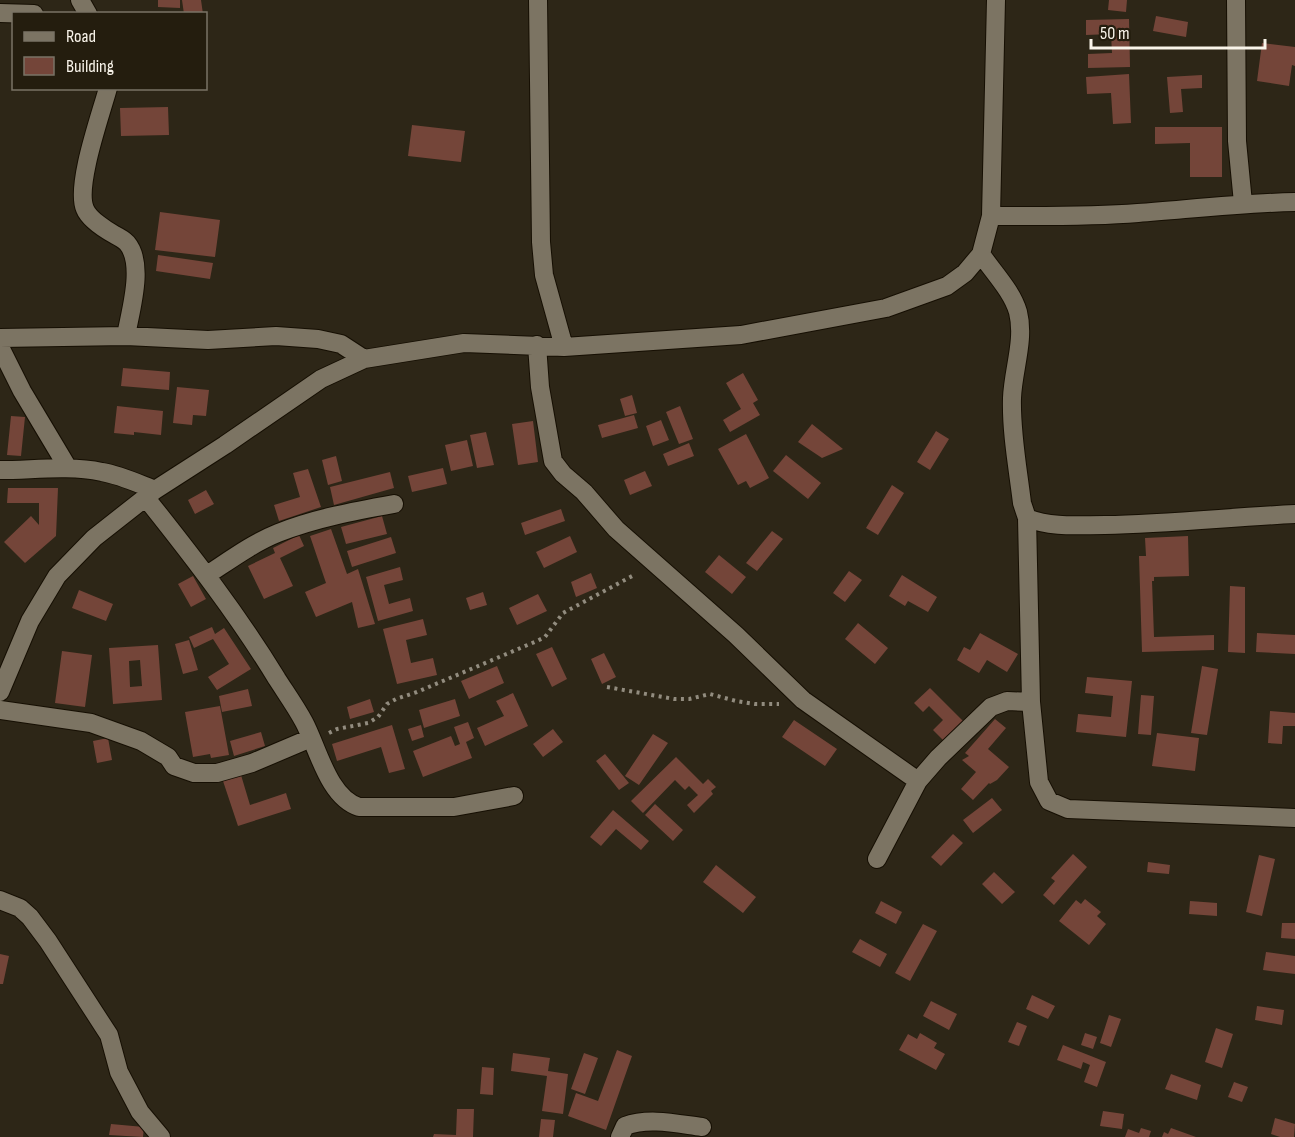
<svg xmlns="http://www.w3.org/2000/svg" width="1295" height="1137" viewBox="0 0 1295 1137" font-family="'Sofia Sans Condensed',sans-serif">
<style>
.building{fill:#744539;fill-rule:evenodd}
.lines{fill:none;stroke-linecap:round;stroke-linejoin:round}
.minor-casing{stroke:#160f03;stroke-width:20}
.path{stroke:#928c7f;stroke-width:4;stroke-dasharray:3 4.5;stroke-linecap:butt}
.minor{stroke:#7c7463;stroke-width:18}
</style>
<rect width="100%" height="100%" fill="#2d2617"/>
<path class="building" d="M158,0h22v8l-22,-1z
M182,0h19l2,14h-19z
M1109,0h18l-1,12 -18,-2z
M1156,16l32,6 -2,15 -33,-6z
M1129,19l1,48 -42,1v-14l24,-1 -1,-19 -25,1v-15z
M1262,43l33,4v19l-3,-1 -3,21 -32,-5z
M1129,74l2,49 -18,1 -2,-31 -24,1 -1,-17z
M1202,75v13l-21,1 2,23 -13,1 -3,-36z
M168,107l1,28 -48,1 -1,-28z
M412,125l53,6 -4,31 -53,-6z
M1155,127h67v50h-32v-34l-35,1z
M160,212l60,8 -5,37 -60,-7z
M158,255l55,8 -3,16 -54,-8z
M123,368l47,4 -1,18 -48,-4z
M743,373l15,27 -5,3 7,12 -30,17 -7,-12 18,-11 -15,-26z
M177,387l32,3 -3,26 -13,-1 -1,10 -19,-2z
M632,395l5,18 -12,3 -5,-17z
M117,406l46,5 -2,24 -27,-3v3l-20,-2z
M680,406l13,33 -14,5 -13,-32z
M634,415l4,13 -36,10 -4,-13z
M11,416l14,1 -4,39 -14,-1z
M661,420l8,20 -16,6 -7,-20z
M533,421l5,41 -20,3 -6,-41z
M812,424l31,25 -21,9 -24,-16z
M936,431l13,8 -19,31 -13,-8z
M486,432l8,33 -17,3 -7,-33z
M746,434l23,44 -19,10 -4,-7 -8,4 -20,-36z
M467,440l6,26 -22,5 -6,-26z
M689,443l5,13 -26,10 -5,-12z
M786,455l35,28 -13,16 -35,-28z
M336,456l6,25 -14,4 -6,-25z
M443,468l4,16 -35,8 -4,-16z
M308,469l13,38 -42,14 -5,-16 26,-8 -7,-24z
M645,471l7,15 -22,9 -6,-15z
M390,472l4,16 -60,17 -4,-18z
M892,485l12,8 -26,42 -12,-7z
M8,488h50l-2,48 -31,27 -21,-21 27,-26 8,9v-22h-32z
M206,490l8,14 -19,10 -7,-14z
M561,509l4,12 -40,14 -4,-12z
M382,516l5,18 -41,10 -5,-17z
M331,529l16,45 11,-5 17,55 -17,4 -6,-26 -36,15 -11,-25 21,-9 -16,-47z
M772,531l11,8 -26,32 -11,-8z
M299,535l5,11 -24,12 13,28 -29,13 -16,-33 27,-13 -2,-5z
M570,536l7,16 -33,16 -8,-16z
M1188,536l1,40 -35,1v4h-2l2,56 60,-2v15l-72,2 -3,-96h7l-1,-18z
M391,537l5,16 -44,14 -5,-16z
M719,555l27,22 -14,17 -27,-22z
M400,567l3,13 -19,5 5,19 21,-6 3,13 -35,10 -12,-44z
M849,571l13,9 -17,22 -12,-9z
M591,573l6,15 -21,9 -5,-15z
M902,575l35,22 -9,15 -20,-11 -3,5 -16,-10z
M193,576l13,23 -15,8 -13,-23z
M1230,586l15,1v66l-17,-1z
M79,590l34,14 -7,17 -34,-13z
M483,592l4,13 -17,5 -4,-12z
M538,594l9,17 -30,14 -8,-17z
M423,619l4,16 -21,5 5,23 22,-5 4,17 -40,9 -14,-55z
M858,623l30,25 -13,16 -30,-25z
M212,627l3,7 9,-6 27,41 -34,21 -9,-13 21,-13 -16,-25 -19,9 -5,-11z
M980,633l38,21 -11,18 -20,-12 -8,13 -22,-13 7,-13 6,3z
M1257,633l38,2v19l-39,-2z
M189,640l9,30 -15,4 -8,-30z
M158,645l4,55 -49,4 -4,-56zM140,660l2,26 -12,1 -1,-26z
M552,647l15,32 -15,8 -16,-33z
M62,651l30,4 -7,52 -30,-4z
M604,653l12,24 -14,7 -11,-25z
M497,666l7,17 -35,16 -8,-18z
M1202,666l16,3 -11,66 -16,-2z
M1087,677l45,4 -6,56 -50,-5 2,-18 33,3 2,-21 -28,-3z
M930,688l34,34 -20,19 -11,-11 10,-10 -14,-14 -6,6 -9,-9z
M248,689l4,17 -30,6 -3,-16z
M513,693l15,33 -43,20 -8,-18 27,-12 -8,-15z
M1141,695l13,1 -3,39 -13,-1z
M370,699l4,13 -24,7 -3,-12z
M455,699l5,17 -36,12 -5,-18z
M220,706l9,49 -18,3 -1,-4 -17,3 -8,-45z
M1270,711l25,2v13h-12l-1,18 -14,-1z
M995,719l11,9 -18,21 21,18 -12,13 -7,4 -1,-1 -16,17 -12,-11 15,-17 -14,-12 7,-4 -4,-3z
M794,720l43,29 -12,17 -43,-29z
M468,722l6,16 -8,4 6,16 -49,19 -10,-26 38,-15 4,10 5,-2 -6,-17z
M392,725l13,44 -16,4 -8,-26 -44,14 -5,-17z
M421,725l3,12 -12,4 -4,-12z
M553,729l10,13 -20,15 -10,-13z
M261,732l4,14 -31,10 -4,-15z
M1157,733l42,5 -4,33 -43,-5z
M653,734l15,9 -29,42 -14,-9z
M108,738l4,22 -15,3 -4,-22z
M605,754l24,29 -10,7 -23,-29z
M676,757l27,27 5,-5 8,8 -5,4 2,3 -19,19 -7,-8 11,-10 -9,-9 -4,4 -10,-10 -32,33 -12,-12z
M241,775l9,30 36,-12 5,16 -53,17 -15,-45z
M992,798l10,12 -29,23 -10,-13z
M655,804l28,26 -10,11 -28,-26z
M613,810l36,31 -8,9 -25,-21 -15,17 -11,-9z
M953,834l10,9 -22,23 -10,-9z
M1073,854l14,13 -33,38 -11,-10 12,-14 -4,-3z
M1259,855l16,4 -13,57 -16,-4z
M1148,862l22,3 -1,9 -22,-2z
M716,865l40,32 -13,16 -40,-31z
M994,872l21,20 -13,12 -20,-20z
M1085,899l16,13 -4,4 9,8 -17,21 -30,-24 17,-21 5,4z
M881,901l21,11 -6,12 -21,-11z
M1190,901l27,2v13l-28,-2z
M1282,923h13v16l-14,-1z
M923,924l14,7 -27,50 -15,-8z
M860,939l27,15 -7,13 -28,-15z
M1266,952l29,4v18l-32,-4z
M0,954l9,2 -6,28h-3z
M1032,995l23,11 -7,13 -22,-10z
M931,1001l26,13 -8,16 -26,-14z
M1257,1006l27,4 -2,15 -27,-5z
M1109,1015l12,4 -10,28 -11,-4z
M1017,1022l10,4 -8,20 -11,-4z
M1216,1028l17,6 -11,34 -17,-6z
M920,1033l17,10 -3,5 11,6 -9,16 -37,-20 9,-16 9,5z
M1085,1033l12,4 -4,12 -12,-4z
M1063,1045l43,17 -9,25 -13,-5 6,-17 -7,-3 -2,7 -24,-9z
M617,1050l15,6 -26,74 -38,-14 8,-23 22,8z
M513,1053l37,5 -2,13 20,3 -5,40 -21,-3 5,-35 -36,-5z
M584,1053l14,5 -13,36 -14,-5z
M482,1067l12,1 -1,27 -13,-1z
M1171,1074l30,11 -4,15 -32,-11z
M1234,1082l14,5 -6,15 -14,-5z
M457,1109h17l-1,28h-40l1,-3 22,1z
M1103,1111l21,3 -2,15 -22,-3z
M1275,1118l20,6 -1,13h-14l-9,-3z
M541,1119l14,1 -2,17h-14z
M111,1124l33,3 -1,10 -34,-2z
M1141,1128l10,3 -2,6h-24l3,-8 11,4z
M1171,1128l25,9h-34l2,-5 4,2z"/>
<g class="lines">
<defs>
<path id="minor" d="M80,0l8,14
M538,0l3,242 3,33 20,72
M1236,0l1,141 6,62
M0,13l34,1
M108,88c-7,26 -33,98 -23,121 4,10 21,21 30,26 4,2 9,5 12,8 18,21 3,69 -1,93
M991,216c49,0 98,1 147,-3 53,-4 104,-10 157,-11
M981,254c12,18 31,37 37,58 7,28 -5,58 -6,86 -1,35 6,71 10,105l5,15c25,10 52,7 78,7 63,-1 127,-8 190,-11
M0,338l126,-2 82,4 68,-4 42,3 23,5 23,15
M537,345l3,42 13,74 10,13 21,18 32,37 120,106 67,65 115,81
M0,347l22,44 46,77
M0,470c34,0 68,-5 102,2 18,3 35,11 53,18
M146,498c47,59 92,117 131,181 9,14 19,28 27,43 14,26 24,75 55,85h95l60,-11
M1027,518l4,184 8,80 10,19 19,8 227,9
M207,575c23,-15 46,-32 71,-42 38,-15 77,-22 116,-29
M0,692l30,-71 27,-45 37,-38 61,-48 70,-45 96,-66 43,-20 100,-16 100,4 177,-12 145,-27 61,-22 18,-13 16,-19 10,-38 5,-216
M0,710l91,13 50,18 27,16 6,9 20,7h23l35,-10 59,-25
M877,859l41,-78 20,-23 53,-51 16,-6 24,1
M0,900l20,8 10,9 18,24 61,94 10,37 21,40 21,25
M620,1137l5,-11c24,-9 53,-2 77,1"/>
</defs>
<use href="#minor" class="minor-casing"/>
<path class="path" d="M607,687l67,12h15l21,-5 26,7 19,3h24
M329,733l8,-4 31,-6 10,-6 9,-13 9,-5 21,-7 120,-51 8,-4 18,-24 73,-39"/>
<use href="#minor" class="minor"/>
</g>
<rect x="12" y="12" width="195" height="78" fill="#241d0e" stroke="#797366" stroke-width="1.5"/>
<rect x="24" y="32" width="30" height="9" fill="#7c7463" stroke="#797366" stroke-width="1.5"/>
<text x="66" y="42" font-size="18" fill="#f9f4ea">Road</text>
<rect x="24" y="57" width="30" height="18" fill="#744539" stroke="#797366" stroke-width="1.5"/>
<text x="66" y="72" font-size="18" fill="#f9f4ea">Building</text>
<path d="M1091 39v9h174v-9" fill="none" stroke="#f9f4ea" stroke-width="3"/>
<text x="1100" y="39" font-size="18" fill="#f9f4ea" stroke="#241d0e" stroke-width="4.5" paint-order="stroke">50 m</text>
</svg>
